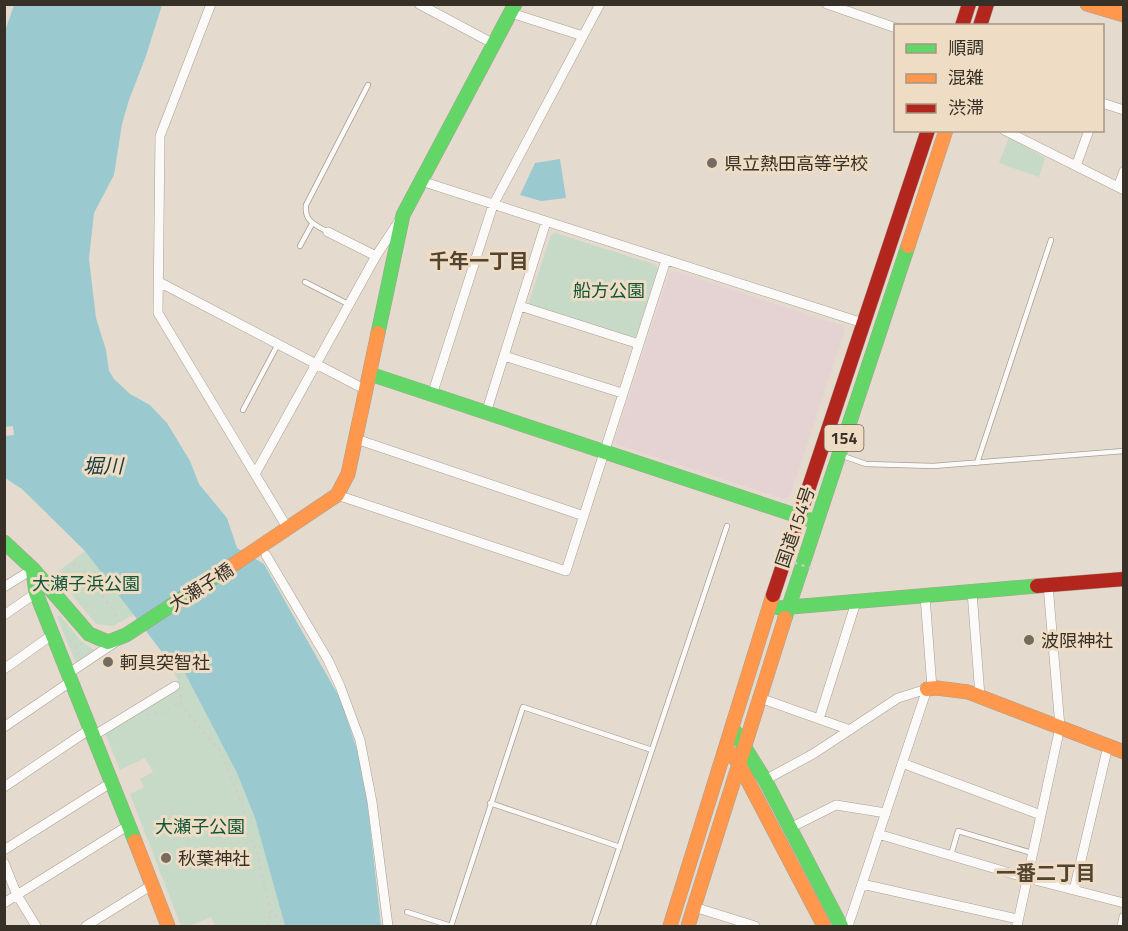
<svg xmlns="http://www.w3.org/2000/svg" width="1128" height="931" viewBox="0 0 1128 931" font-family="'Titillium Web','Noto Sans JP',sans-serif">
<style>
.commercial{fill:#e5d3d4}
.green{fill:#c7d9c7}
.water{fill:#9acacf}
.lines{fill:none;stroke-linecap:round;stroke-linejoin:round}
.lane-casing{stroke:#a8a096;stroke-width:6}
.street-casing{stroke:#a8a096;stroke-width:10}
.fast-casing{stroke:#a8a096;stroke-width:15}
.slow-casing{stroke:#a8a096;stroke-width:15}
.jam-casing{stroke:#a8a096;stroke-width:15}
.path{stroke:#d0cdca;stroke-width:2;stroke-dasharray:3 4.5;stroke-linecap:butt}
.lane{stroke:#fbfaf8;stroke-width:4.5}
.street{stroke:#fbfaf8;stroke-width:9}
.fast{stroke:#63d668;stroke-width:14}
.slow{stroke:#ff974d;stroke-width:14}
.jam{stroke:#b3261e;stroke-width:14}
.path-bridge{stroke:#d0cdca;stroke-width:2;stroke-dasharray:3 4.5;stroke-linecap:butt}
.poi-dot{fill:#746c61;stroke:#eedcc4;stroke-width:2}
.labels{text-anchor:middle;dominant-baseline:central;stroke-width:6;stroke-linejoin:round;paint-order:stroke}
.shield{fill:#eedcc4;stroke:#6e6455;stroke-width:1.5}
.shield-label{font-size:16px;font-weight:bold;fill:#373026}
.poi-label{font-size:18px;fill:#373026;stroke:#eedcc4;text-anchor:start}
.park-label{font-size:18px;fill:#105538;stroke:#eedcc4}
.street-label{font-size:18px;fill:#373026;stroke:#eedcc4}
.neighbourhood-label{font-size:20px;font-weight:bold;fill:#53442f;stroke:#eedcc4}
.water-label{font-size:20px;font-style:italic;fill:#183b41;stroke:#eedcc4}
</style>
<rect width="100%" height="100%" fill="#e4dbce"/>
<path class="commercial" d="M674,271l169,55 2,4 -55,166 -7,3 -167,-55 -1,-5 54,-165z"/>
<path class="green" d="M1009,137l36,21 -6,19 -40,-14z
M555,233l101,32 2,5 -22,66 -5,2 -100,-32 -2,-4 22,-67z
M85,551l49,63 -21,12 -17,-2 -41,-50z
M60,615l21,26 14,10 -15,10h-5l-18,-44z
M176,655l61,118 18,45 30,108h-70l-4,-9 -22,9h-8l-51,-132 14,-7 -4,-8 13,-7 -8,-14 -25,12 -15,-37 71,-44 2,-8 -10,-21z"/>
<path class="water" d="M14,5h148l-16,51 -17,44 -7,24 -8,51 -20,38 -5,46 7,59 10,32 3,21 5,8 16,15 20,11 17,18 23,38 9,23 28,34 10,30 27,16 77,136 23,72 17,154h-96l-30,-108 -18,-45 -61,-117 -8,4 -83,-109 -63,-62 -17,-11v-42l9,-1 -1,-9 -9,1v-393z
M560,159l6,39 -25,3 -21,-6 15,-32z"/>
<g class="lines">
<defs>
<path id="lane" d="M328,232c-13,-7 -24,-11 -22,-27l62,-120
M300,246l12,-22
M305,282l43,22
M243,410l35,-66
M843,456l23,8 67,2 191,-15
M977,463l74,-223
M490,803l130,44
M951,855l7,-24 74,22
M407,912l44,14
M451,926l72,-219 129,43
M593,926l134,-400"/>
<path id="street" d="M211,4l-51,132 -2,177 130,216
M419,4l75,40
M827,4l69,24
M511,13l72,23
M1102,103l22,7
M1004,130l120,60
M1076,166l13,-36
M421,181l442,142
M1118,187l6,-16
M328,232l48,24
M159,282l207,108
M520,306l119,38
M504,356l118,37
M432,395l61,-190 107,-201
M486,413l60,-191
M356,439l228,77
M255,474l121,-218 23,-35
M337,495l229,76 100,-311
M266,555l62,105 12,26 20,54 12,62 16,124
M4,587l29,-18
M972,592l8,104
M925,596l7,92
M4,615l32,-22
M4,669l48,-34
M69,673l48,-32
M760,698l90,32
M819,719l37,-117
M4,727l66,-45
M93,736l82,-50
M902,763l139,52
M765,780l48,-26 85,-56 29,-9
M4,787l86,-58
M790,828l46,-23 50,8
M878,834l149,44 97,25
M4,850l108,-68
M4,863l13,32 19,31
M862,884l156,35
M1074,890l34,-144
M4,903l125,-78
M694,907l61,19
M86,926l66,-41
M848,926l79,-237
M1017,926l43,-199 -12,-142
M1122,926l2,-9"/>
<path id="fast" d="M378,333l25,-118 112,-211
M370,374l446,148
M4,542l29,27 56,65 19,8 18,-7 92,-60
M33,571l3,22 99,248
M779,608l258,-22
M785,618l123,-372
M732,727l33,53 76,146"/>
<path id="slow" d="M1087,4l37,11
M908,246l38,-116
M218,575l119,-80 11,-21 30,-141
M927,689l10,-1 31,4 156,60
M726,748l13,16 85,162
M135,841l33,85
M670,926l103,-331
M688,926l97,-308"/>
<path id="jam" d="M962,26l7,-22
M980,26l7,-22
M1037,586l87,-7
M773,595l155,-465"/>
</defs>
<use href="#lane" class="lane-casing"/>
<use href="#street" class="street-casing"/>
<use href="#fast" class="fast-casing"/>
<use href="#slow" class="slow-casing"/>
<use href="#jam" class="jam-casing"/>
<path class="path" d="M73,592l-13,-16 16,-13 36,45 7,14
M70,640l8,11 -1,4
M173,662l8,18
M181,695l-1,7 9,13 31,36 24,58v22l12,17 15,65 10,6 2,7
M147,715l17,-3 16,-10
M267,926l4,-13"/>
<use href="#lane" class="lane"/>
<use href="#street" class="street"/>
<use href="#fast" class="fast"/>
<use href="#slow" class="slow"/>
<use href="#jam" class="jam"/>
<path class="path-bridge" d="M773,556l41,13"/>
</g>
<g class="poi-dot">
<circle cx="712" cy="163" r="6"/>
<circle cx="1029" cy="640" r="6"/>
<circle cx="108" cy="662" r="6"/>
<circle cx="166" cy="858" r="6"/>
</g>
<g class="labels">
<rect class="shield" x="824.5" y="425" width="39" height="26" rx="4.5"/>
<g class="shield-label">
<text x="844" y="438">154</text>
</g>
<g class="poi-label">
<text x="724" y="163">県立熱田高等学校</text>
<text x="1041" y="640">波限神社</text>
<text x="120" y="662">軻具突智社</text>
<text x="178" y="858">秋葉神社</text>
</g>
<g class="park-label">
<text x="609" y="290">船方公園</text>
<text x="86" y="583">大瀬子浜公園</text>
<text x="200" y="826">大瀬子公園</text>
</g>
<g class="street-label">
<text transform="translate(795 527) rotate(-71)">国道154号</text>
<text transform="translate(201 587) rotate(-33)">大瀬子橋</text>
</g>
<g class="neighbourhood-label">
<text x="479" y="260">千年一丁目</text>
<text x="1046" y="872">一番二丁目</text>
</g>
<g class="water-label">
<text x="103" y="465">堀川</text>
</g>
</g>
<rect width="1128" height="931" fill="none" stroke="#373026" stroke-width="12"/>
<rect x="894" y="24" width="210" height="108" fill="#eedcc4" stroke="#a59785" stroke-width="1.5"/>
<rect x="906" y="44" width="30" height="9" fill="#63d668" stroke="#a59785" stroke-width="1.5"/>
<text x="948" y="54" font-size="18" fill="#373026">順調</text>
<rect x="906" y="74" width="30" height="9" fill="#ff974d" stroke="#a59785" stroke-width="1.5"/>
<text x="948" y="84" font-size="18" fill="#373026">混雑</text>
<rect x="906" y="104" width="30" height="9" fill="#b3261e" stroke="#a59785" stroke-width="1.5"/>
<text x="948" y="114" font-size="18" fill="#373026">渋滞</text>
</svg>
